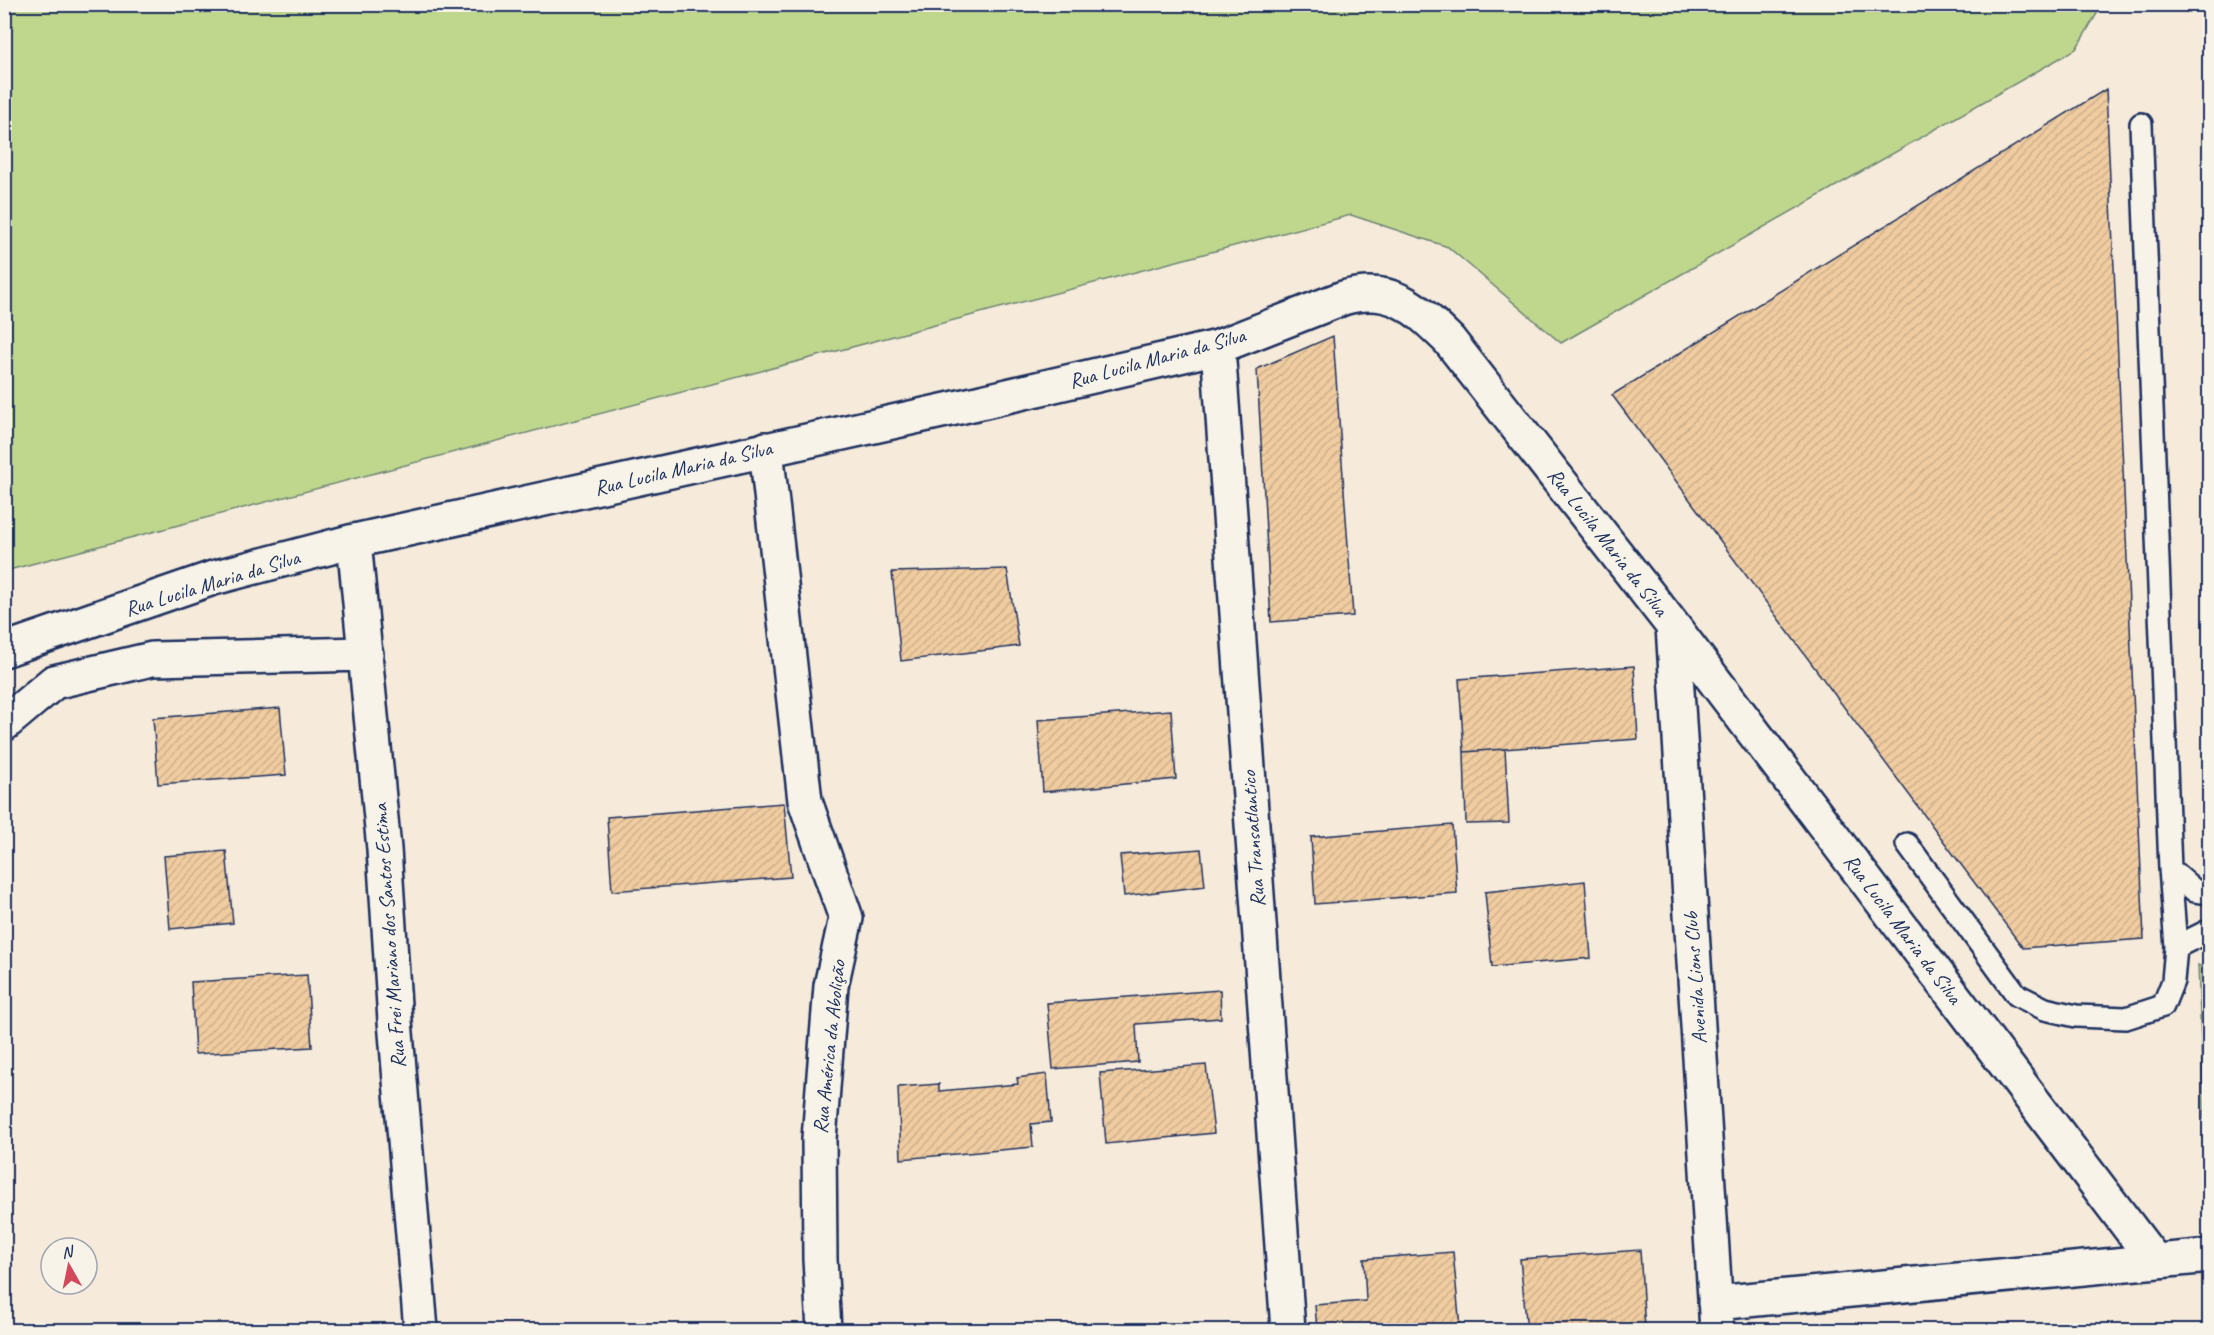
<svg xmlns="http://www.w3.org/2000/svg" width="2214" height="1335" viewBox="0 0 2214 1335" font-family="Caveat,sans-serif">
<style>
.green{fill:#bfd78d;stroke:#6d8376;stroke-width:1.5}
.building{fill:url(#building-hatch);stroke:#1b2f5e;stroke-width:1.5}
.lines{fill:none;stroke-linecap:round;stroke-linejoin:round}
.service-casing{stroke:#1b2f5e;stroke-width:26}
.minor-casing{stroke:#1b2f5e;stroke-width:38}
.service{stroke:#f7f3e8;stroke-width:21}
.minor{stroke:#f7f3e8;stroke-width:33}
.labels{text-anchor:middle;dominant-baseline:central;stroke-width:6;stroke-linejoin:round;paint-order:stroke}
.street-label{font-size:21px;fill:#1b2f5e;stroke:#f7f3e8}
</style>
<defs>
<pattern id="building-hatch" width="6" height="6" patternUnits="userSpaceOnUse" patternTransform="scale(1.5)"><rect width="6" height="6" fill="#f0cca0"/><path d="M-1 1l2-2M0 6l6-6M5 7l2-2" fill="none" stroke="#cdb08c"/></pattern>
</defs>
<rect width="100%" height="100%" fill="#f6ebda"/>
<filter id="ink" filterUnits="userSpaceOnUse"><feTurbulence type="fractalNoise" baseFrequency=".0167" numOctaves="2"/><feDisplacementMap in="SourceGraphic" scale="12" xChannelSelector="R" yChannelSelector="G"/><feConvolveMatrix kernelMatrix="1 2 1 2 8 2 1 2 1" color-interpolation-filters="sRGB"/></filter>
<g filter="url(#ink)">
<path class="green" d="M5,4h2097v1l-26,44 -515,294 -113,-96 -97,-32 -1346,356z
M2198,965l11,6v148h-5z"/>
<path class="building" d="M2106,89l38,850 -121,9 -411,-553z
M1333,336l20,280 -82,6 -14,-253z
M1007,569l12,77 -118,15 -9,-89z
M1634,666l4,73 -174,13 -5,-73z
M280,708l6,67 -128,9 -5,-66z
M1171,710l5,69 -133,13 -5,-72z
M1505,749l4,74 -43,1 -2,-72z
M784,803l7,74 -179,14 -5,-74z
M1452,825l5,68 -142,11 -4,-67z
M1201,849l4,37 -81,10 -4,-41z
M226,851l7,72 -63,6 -6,-73z
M1585,881l6,77 -99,9 -7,-75z
M307,975l5,72 -117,7 -4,-72z
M1220,990l1,28 -85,6 2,38 -85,7 -6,-66z
M1206,1065l8,68 -108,11 -6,-71z
M1047,1074l4,48 -20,2 2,23 -132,12 -3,-72 41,-3v7l79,-7 -1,-6z
M1640,1250l5,80h-118l-7,-71z
M1453,1252l7,76 -40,2h-103l-2,-25 51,-4 -2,-42z"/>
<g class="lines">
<defs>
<path id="service" d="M2141,124l29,745 25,22 15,2
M1907,844l110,151 28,14 31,7 50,2 37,-12 10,-25 3,-34 30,-15h4
M2170,869l6,78"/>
<path id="minor" d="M1218,347l70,983
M766,449l39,352 41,117 -15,68 -12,153 1,120 4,71
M354,541l30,308 11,172 26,309
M1673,626l44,704
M4,650l209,-72 141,-37 597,-132 267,-62 125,-49c49,-14 73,10 106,42l224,286 481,634
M4,724l50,-42 98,-23 214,-5
M1715,1303l495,-47"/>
</defs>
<use href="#service" class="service-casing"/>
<use href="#minor" class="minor-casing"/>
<use href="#service" class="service"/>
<use href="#minor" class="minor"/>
</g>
</g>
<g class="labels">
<g class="street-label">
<text transform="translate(1157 358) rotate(-15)">Rua Lucila Maria da Silva</text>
<text transform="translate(683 468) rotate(-13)">Rua Lucila Maria da Silva</text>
<text transform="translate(1608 542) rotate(52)">Rua Lucila Maria da Silva</text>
<text transform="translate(212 583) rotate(-17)">Rua Lucila Maria da Silva</text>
<text transform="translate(1253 839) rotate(-94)">Rua Transatlantico</text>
<text transform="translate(1903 929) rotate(53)">Rua Lucila Maria da Silva</text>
<text transform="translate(389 936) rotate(-94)">Rua Frei Mariano dos Santos Estima</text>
<text transform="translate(1695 978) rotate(-94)">Avenida Lions Club</text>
<text transform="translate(829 1047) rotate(-84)">Rua América da Abolição</text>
</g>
</g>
<rect width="2214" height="1335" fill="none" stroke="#f7f3e8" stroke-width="24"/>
<rect x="12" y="12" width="2190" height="1311" fill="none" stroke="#1b2f5e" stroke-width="2" filter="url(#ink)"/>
<g transform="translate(69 1266) rotate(351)"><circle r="28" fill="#f7f3e8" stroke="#9fa5b1" stroke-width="1.5"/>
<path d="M0-4.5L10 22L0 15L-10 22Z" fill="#d1495b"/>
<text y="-9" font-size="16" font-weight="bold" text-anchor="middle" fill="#1b2f5e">N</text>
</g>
</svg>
